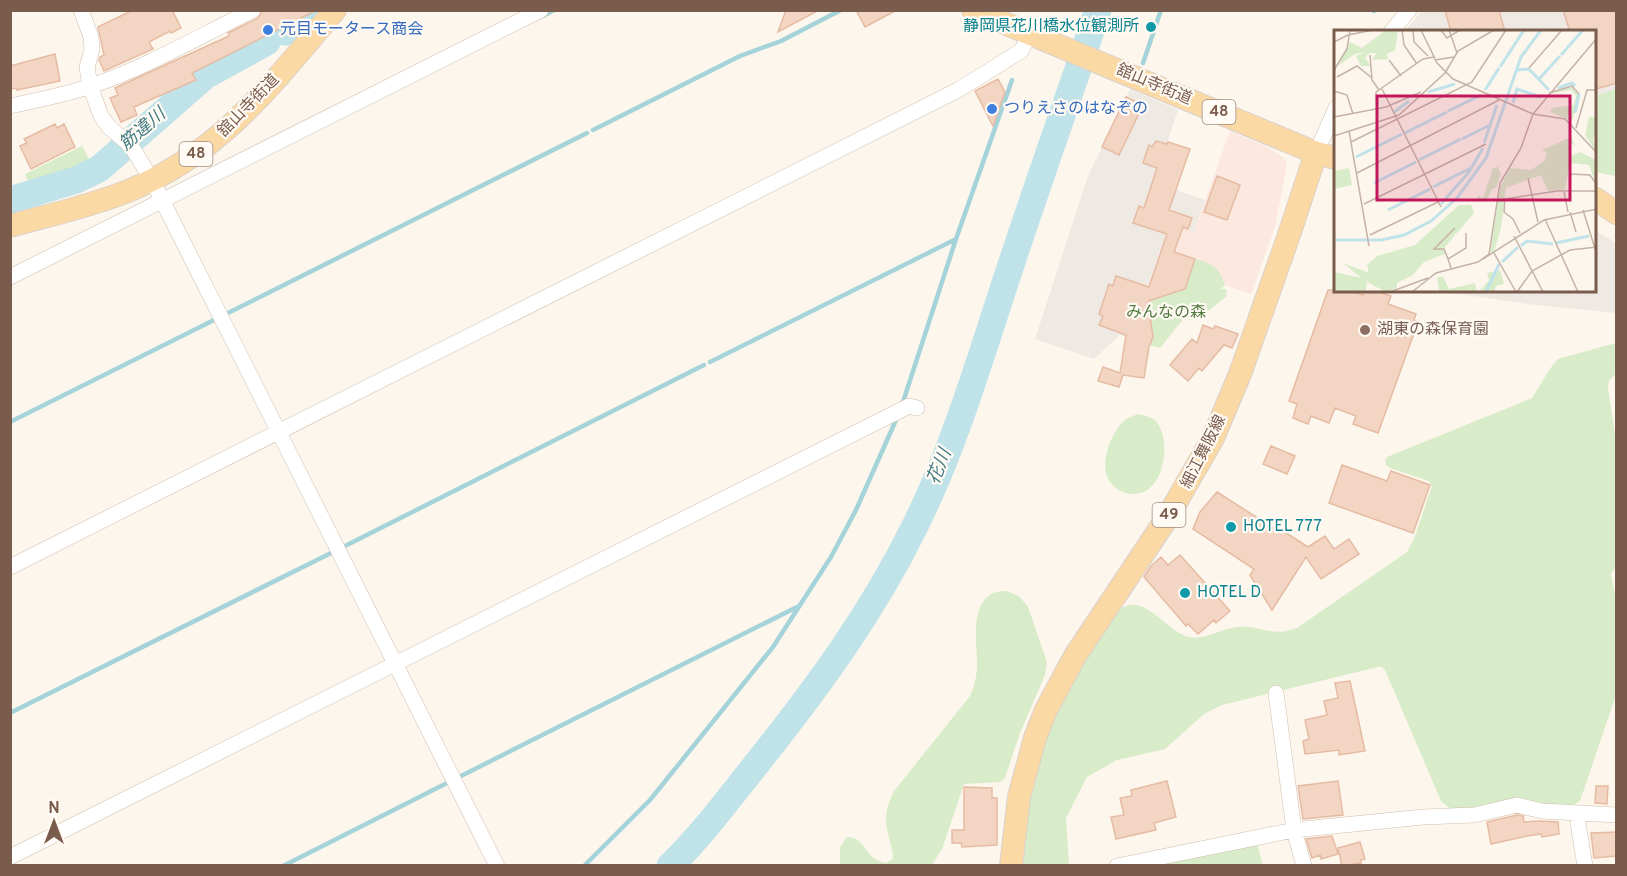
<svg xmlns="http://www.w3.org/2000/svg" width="1627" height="876" viewBox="0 0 1627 876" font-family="Overpass,'Noto Sans JP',sans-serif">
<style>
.commercial{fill:#fde8e0}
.industrial{fill:#efe9e4}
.green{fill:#d8ecc9}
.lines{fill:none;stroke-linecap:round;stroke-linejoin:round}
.stream{stroke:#a5d3da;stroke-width:4.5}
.river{stroke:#bfe3e8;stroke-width:27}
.building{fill:#f3d5c3;stroke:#e6bba3;stroke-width:1.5}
.street-casing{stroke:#d1beb0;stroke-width:16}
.primary-casing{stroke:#dad1cd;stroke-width:24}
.street{stroke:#fff;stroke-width:15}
.primary{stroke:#fbd9a5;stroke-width:22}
.culture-dot{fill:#0f9aa8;stroke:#fffaf3;stroke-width:2}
.shop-dot{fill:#3f7fe0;stroke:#fffaf3;stroke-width:2}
.education-dot{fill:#8d6e63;stroke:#fffaf3;stroke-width:2}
.labels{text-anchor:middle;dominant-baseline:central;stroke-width:4.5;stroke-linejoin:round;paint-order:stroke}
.shield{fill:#fffaf3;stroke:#a28b7f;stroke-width:1.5}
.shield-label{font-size:15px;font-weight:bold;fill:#7a5c4d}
.culture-label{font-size:16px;fill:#0d838f;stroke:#fffaf3;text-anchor:start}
.shop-label{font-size:16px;fill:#366cbe;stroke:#fffaf3;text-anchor:start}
.street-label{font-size:16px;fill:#7a5c4d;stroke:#fffaf3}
.park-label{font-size:16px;fill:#537a41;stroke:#fffaf3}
.education-label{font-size:16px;fill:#785e54;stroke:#fffaf3;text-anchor:start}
.water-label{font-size:18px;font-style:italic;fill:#437c86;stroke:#fffaf3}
.inset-river{fill:none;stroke:#bfe3e8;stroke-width:3}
.inset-road{fill:none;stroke:#c5b3a7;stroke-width:1.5}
.view{fill:#c2185b;fill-opacity:0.15;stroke:#c2185b;stroke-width:3}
.inset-edge{fill:none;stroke:#7a5c4d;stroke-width:3}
</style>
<rect width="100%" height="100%" fill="#fdf6ec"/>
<path class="commercial" d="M1230,131l37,16 17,11 3,7 -12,62 -24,67 -26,-9 -34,25 -31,38 -30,-9 39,-115 25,8z"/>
<path class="industrial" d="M1422,11h194v165l-20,-4v-140h-192z
M1130,89l48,21 -24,72 51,18 -11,32 -25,-8 -39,115 -10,-4 -26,24 -59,-20 53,-163z
M1596,231l20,12v70l-88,-9 -88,-13h156z"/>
<path class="green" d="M1616,89v87l-20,-4v-76z
M123,142l-27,23 -14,8 -52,16 -5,-15 57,-28 7,13z
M1195,259c17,3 25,10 30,26l-4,4h5l1,7 -29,23 -9,1 -2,-6 -27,34 -10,-3 3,-9 -4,-31 1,-5 35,-11z
M1612,344h4v30l-7,6 -1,8 8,53v126l-5,7 5,24v97l-36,106 -8,5 -122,3 -9,-8 -56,-131 -3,-3h-4l-156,38 -18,9 -39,35 -48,11 -30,17 -21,41 3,47 -48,1 8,-67 16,-58 23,-54 49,-76c27,-22 47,20 72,26 15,4 33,-9 49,-10 25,-2 32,11 59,1l110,-76 7,-13 18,-53 -3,-5 -39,-13 -4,-3 -1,-4 2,-4 145,-59 20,-32 6,-7z
M1138,414c8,2 16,3 20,10 14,21 5,71 -25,70 -9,0 -17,-4 -23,-12 -12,-16 1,-51 16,-63 3,-2 8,-3 12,-5z
M1007,591l13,6 8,10 19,55 -2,13 -25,58 -15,45 -5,4 -36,2 -22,65 -10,16h-92v-18l7,-10c19,-1 16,22 39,26l7,-4c0,-12 -4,-19 -6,-30 -3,-13 1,-26 7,-38l76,-95c4,-9 6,-17 7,-27 1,-22 -9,-63 16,-76 3,-1 10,-2 14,-2z
M1257,843l6,22 -98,1v-4z"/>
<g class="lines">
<path class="stream" d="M1372,10l2,1
M543,16l11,-6
M1143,63l18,-53
M593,130l147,-74 41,-15 60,-31
M226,314l361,-181
M710,362l246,-123
M903,402l53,-163 56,-159
M10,422l206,-103
M343,547l361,-182
M10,713l323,-161
M459,777l340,-171
M283,866l166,-84
M584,866l66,-66 123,-153 58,-90 25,-47 40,-90"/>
<path class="river" d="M285,32l23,-12
M10,200l66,-20 23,-11 106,-93 62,-34
M670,866c33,-32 60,-69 88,-104 59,-74 114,-149 156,-234 40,-80 65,-166 93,-251 29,-89 61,-177 91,-267"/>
</g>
<path class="building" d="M133,10h39l9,18 -10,5 -1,-2 -21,11 4,7 -49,22 -5,-11 1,-3 4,-2 -6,-28z
M263,10h54l-125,63 4,7 -62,27 3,8 -16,7 -11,-24 8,-3 -3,-7 114,-52 -1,-3 30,-15z
M786,10h33l-41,22z
M856,10h41l-32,17z
M1445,10h54l6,22h-54z
M1563,10h54v73l-21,6v-57h-26z
M55,54l5,27 -43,9v-2l-7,1v-23z
M998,79l7,13 -12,34 -18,-35z
M1126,97l17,8 -24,50 -17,-8z
M55,124l2,4 7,-4 11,23 -44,22 -11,-23 7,-3 -3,-4z
M1156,141l11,3 1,-2 22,7 -21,61 23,8 -4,11 -5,-2 -9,25 21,7 -10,30 -37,12 5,36 -4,10 -5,31 -21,-3 -4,12 -21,-6 5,-14 17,6 6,-38 -27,-10 4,-9 -4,-2 10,-30 4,2 3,-10 33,11 18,-53 -34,-11 6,-17 5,2 13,-40 -14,-5 6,-18 3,2z
M1217,176l23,9 -13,35 -23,-8z
M1328,290l24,1 11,4 2,-4h10l16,5 -3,8 28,10 -2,6 4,2 -40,111 -25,-9 3,-8 -21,-8 -6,15 -18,-7 -3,8 -15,-6 4,-14 -8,-3z
M1203,325l10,4 2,-3 23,8 -6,14 -8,-3 -22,26 -3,-3 -11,13 -18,-16 22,-26 5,4z
M1271,446l24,10 -8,18 -24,-10z
M1342,465l45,16 4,-10 39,14 -17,48 -84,-30z
M1217,492l61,39 2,-2 28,18 17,-11 9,13 15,-10 10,15 -38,25 -15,-22 -34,53 -22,-35 4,-6 -61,-40 7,-17z
M1180,555l50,56 -14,12 -2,-3 -16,14 -10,-10 -2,2 -42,-49 7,-11 10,-9 7,8z
M1350,681l15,70 -26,4v-5l-34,4 -2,-13 6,-2 -4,-19 22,-5 -3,-14 14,-3 -3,-15z
M1167,781l9,36 -22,6 2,7 -40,9 -5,-22 13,-2 -4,-17 12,-2 -1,-6z
M1338,781l5,34 -40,4 -5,-33z
M1596,786h12l-1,18 -12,-1z
M964,787l28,1v10h5v47l-35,2 -1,-4h-9v-13h12z
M1517,815l6,1 1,6 16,-1 18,1 1,12 -17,3 -1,-3 -14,2 -36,8 -4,-22z
M1617,832v24l-23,2 -3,-25z
M1332,836l6,18 -17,5 -1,-4 -8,3 -6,-19z
M1360,842l5,17 -4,1v3l-19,3 -4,-18z"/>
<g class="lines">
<defs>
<path id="street" d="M81,10l10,27 1,12 -5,18 3,19 11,30 8,11 22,19 21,34 345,686
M1391,32l18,-22
M10,106c27,-6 55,-11 81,-20 56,-19 109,-50 162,-76
M1316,153l20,-45
M10,277l531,-267
M10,567l948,-477 63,-39 9,-17
M1276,693l18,137 10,36
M1579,813l-1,10 7,43
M10,857l899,-451 8,2
M1117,866l177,-36 129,-13 51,-2 43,-10 25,6 74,4"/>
<path id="primary" d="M973,10l343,143 20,5
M1596,199l20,14
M10,226c40,-11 81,-20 118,-35 93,-38 144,-107 207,-181
M1011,866l8,-69 16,-59 11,-28 29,-54 92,-138 46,-80 27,-64 50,-142 26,-79"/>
</defs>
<use href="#street" class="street-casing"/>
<use href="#primary" class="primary-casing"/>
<use href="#street" class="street"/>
<use href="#primary" class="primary"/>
</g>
<g class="culture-dot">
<circle cx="1151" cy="27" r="6"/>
<circle cx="1231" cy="527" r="6"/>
<circle cx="1185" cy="593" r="6"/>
</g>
<g class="shop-dot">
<circle cx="268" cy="30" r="6"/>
<circle cx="992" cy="109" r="6"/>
</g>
<circle class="education-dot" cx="1365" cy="330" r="6"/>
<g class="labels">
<g class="shield">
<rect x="1202.5" y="100" width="33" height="24" rx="4.5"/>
<rect x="179.5" y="142" width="33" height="24" rx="4.5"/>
<rect x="1152.5" y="503" width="33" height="24" rx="4.5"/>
</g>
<g class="shield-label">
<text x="1219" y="112">48</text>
<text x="196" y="154">48</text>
<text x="1169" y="515">49</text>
</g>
<g class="culture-label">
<text x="1139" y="27" text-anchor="end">静岡県花川橋水位観測所</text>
<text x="1243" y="527">HOTEL 777</text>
<text x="1197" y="593">HOTEL D</text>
</g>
<g class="shop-label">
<text x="280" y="30">元目モータース商会</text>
<text x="1004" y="109">つりえさのはなぞの</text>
</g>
<g class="street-label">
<text transform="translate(1154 85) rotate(23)">舘山寺街道</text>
<text transform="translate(249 106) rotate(-46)">舘山寺街道</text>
<text transform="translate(1204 452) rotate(-63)">細江舞阪線</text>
</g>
<g class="park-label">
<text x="1166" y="313">みんなの森</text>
</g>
<g class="education-label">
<text x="1377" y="330">湖東の森保育園</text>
</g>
<g class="water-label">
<text transform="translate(143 130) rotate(-41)">筋違川</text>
<text transform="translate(940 467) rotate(-68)">花川</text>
</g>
</g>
<g transform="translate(1334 30)">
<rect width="262" height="262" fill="#fdf6ec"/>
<path d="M52,0h12l-3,20 -8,4 1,5 -16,1 4,-7h-7l-4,5 6,8h-10l-5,-10 10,-4 -11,2 -17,12 12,-24 12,6zM237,57l8,8 -7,26 -22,-9 2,-4 22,-3 2,-9 -5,-6 -22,4zM255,87h7v18l-3,3 3,13 -11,-16zM237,107l4,9 -7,-5 3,15 9,-4 16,8v24l-7,-19 -19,-2 -5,27 -17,1 -7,-16 -35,13 -5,40 -7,24 -4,1 10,-66 10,-19 21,2 13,-9 3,-8 -5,-3zM164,137l3,7 -5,14 -4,1 -5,10 -9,1v-5l5,3 10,-30zM15,138l3,17 -18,4v-18zM125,175h12l3,8 -30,35 1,6 -21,8 -11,13 -16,8v5l-11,4 -19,-10 -1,8 -6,2h-26v-20l27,6 -18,-15 26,10 -2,-8 10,-9 38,-11zM166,240l4,14 -8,2 -2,6h-15l10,-12 -2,-7zM103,247h6l6,12 26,-6 2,9h-38z" fill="#d8ecc9"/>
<path class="inset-river" d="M227,25l22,-25M166,37l24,-37M182,40l13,-1 20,21M205,49l21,-23M224,58l14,-5 3,3M151,60l14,-22M94,62l27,-8M179,73l4,-14 23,8M114,81l33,-16M59,83l16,-12M241,83l4,-19M71,103l42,-21M128,109l28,-14M150,113l13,-38M22,127l46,-23M85,130l42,-21M40,153l42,-21M99,157l38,-19M107,174l28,-32 14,-24M54,180l42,-21M0,210h47l23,-5 27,-14 26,-23 29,-40 35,-101 20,-27M222,213l33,-7M187,216l6,-5 26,3M168,232l16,-15M152,262l13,-28"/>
<path class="inset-road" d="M68,0l2,15 13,19M79,0l1,12 14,14M87,0l16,33 16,16 80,35 32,5 32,34M107,0l6,8 13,-8M115,0l8,23M0,12l14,-7 25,-5M36,25l2,25 7,10M55,30l12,16M101,30l19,-3M195,38l33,-38M0,40l13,-21 3,-19M3,47l20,-11 15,12M48,59l59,118M0,61l13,4 6,19M215,63l23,-7 7,8M43,79l-1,-17 47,-33 11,-2M199,84l64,-76M0,87l52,-10 35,-15M242,98l11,-38h10M15,101l20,115M0,106l65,-21 46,-42 13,-22 36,-21M17,112l121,-60 34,-52M23,143l142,-73M237,144l19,1 7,10M194,148l10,44M230,162l4,20M30,174l122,-60M249,180l14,45M236,182l6,20M211,189l33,73M186,203l-7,-14 -9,-7 1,-13 52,-8h40M36,205l68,-33M180,206l29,56M160,223l22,39M114,229l-4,-10h-10l21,-21M149,229l61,-39 53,-11M117,238l-3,-9 18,-11v-15M56,262l38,-14M78,262l24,-19 42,-11 11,-8 11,-71 21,-35 12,-34M183,262l15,-21 38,-21 27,-3"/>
<path class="view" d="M43,66h193v104h-193z"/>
<rect width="262" height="262" class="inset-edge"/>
</g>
<rect width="1627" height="876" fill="none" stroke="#7a5c4d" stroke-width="24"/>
<g transform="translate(54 822)" stroke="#fffaf3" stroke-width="4.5" paint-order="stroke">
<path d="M0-4.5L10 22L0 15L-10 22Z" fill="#7a5c4d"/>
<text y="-9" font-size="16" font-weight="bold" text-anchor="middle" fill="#7a5c4d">N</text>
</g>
</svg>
